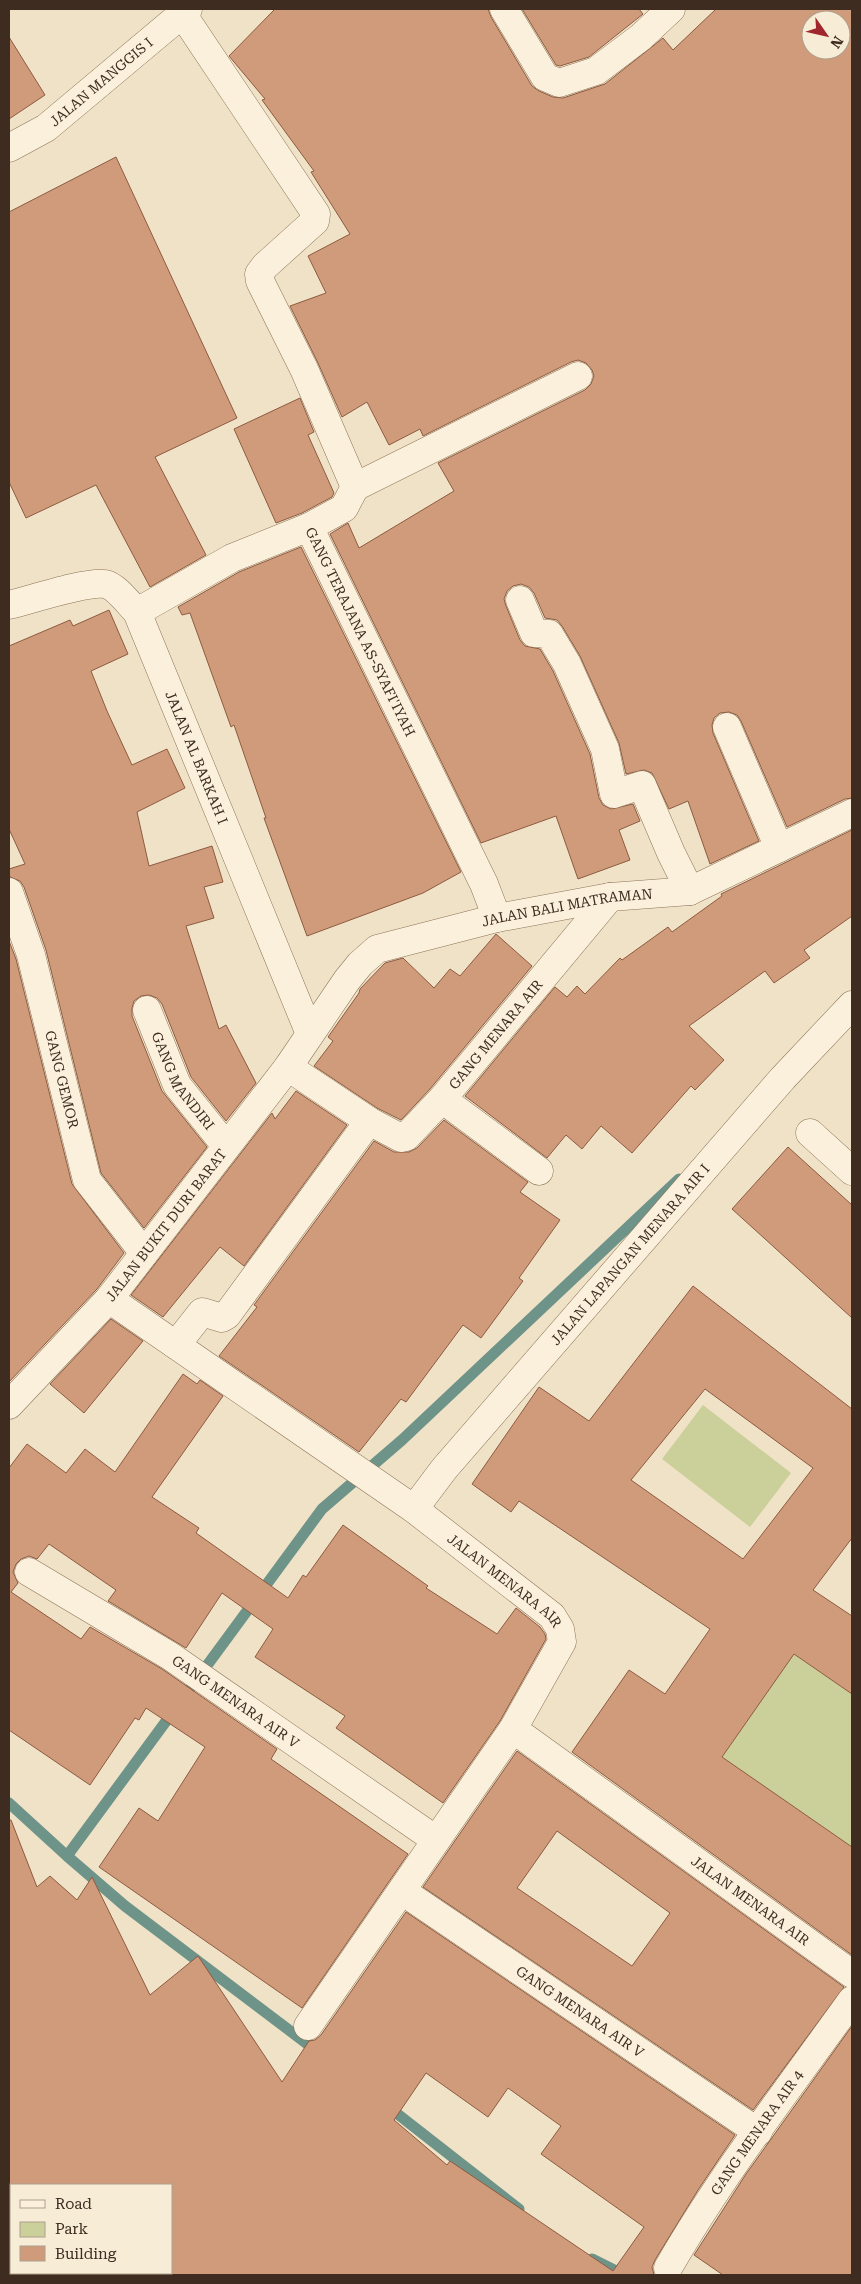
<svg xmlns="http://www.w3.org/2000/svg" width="861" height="2284" viewBox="0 0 861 2284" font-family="'Roboto Serif',serif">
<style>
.green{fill:#cbcf9a}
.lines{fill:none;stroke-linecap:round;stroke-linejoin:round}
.stream{stroke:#6e9388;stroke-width:11}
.building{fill:#d09b7b;stroke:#8d5b40;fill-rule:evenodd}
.minor-casing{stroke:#8d745b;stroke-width:29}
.minor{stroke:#faf0db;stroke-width:28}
.labels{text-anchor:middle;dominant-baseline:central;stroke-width:4;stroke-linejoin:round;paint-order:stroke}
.street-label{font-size:14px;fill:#3d2c1f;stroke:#f7edd7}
</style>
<rect width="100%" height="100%" fill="#f0e2c7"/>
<path class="green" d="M703,1405l88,68 -41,54 -88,-68z
M794,1654l58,40v153l-130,-90z"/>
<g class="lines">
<path class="stream" d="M9,1803l58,53 255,-347 80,-69 277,-261
M67,1856l58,50 193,146
M386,2105l133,104
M592,2259l32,16"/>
</g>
<path class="building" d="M275,9h213l3,8 41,69 7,5 14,6 10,1 42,-14 58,-46 10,12 43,-41h136v789l-7,1 -58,28 -46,-106 -4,-6 -8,-3 -9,1 -6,5 -2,7 1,8 46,108 -49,23 -22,-63 -19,8 -17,-36 -8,-3 -18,4 -7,-31 -39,-87 -18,-30 -5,-6 -12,-2 -11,-25 -5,-6 -8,-3 -8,2 -6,5 -3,8 2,7 14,34 5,6 15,3 13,22 37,83 9,44 4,7 8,4 22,-5 7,17 -21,9 11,30 -52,19 -22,-63 -75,27 -151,-309 18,-11 11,25 95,-57 -16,-28 147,-73 6,-6 3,-8 -2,-6 -6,-7 -8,-3 -7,2 -148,74 -3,-7 -31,16 -22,-43 -25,15 -24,-54 -28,-57 36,-13 -18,-37 42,-22 -39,-62 3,-1 -52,-71 3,-1 -36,-43zM811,20h30v30h-30z
M522,9h117l4,5 -54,43 -29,9 -4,-1z
M9,37l36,58 -36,24z
M116,157l121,261 -82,39 51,98 -56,32 -54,-102 -70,33 -17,-36v-270z
M300,398l14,34 -6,3 26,58 -2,4 -30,16 -26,10 -42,-94z
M301,547l160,325 -38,21 -116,43 -43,-118h2l-32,-93 -3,2 -41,-114 -8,2 -4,-8 61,-35z
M109,610l19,44 -37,17 16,40 25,54 35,-16 18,39 -48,24 12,54 63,-20 11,36 -19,5 10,31 -28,8 33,103 7,-4 30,58 -30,38 -35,-44 -29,-73 -5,-6 -8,-3 -8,1 -7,5 -2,7v8l30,75 45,56 -63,81 -43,-55 -55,-223 -22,-63 -4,-6 -10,-4 -1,-3v-5l16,-5 -16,-35v-183l61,-26 3,6z
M852,830v86l-48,34 6,8 -36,25 -9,-12 -76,55 35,34 -29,30 -4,-4 -59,67 -31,-27 -19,23 -16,-14 -19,23 -82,-62 90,-109 12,10 10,-11 8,8 35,-36 2,2 46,-33 4,5 50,-36 -1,-2z
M496,934l36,32 -102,123 -29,31 -24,-12 -63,-42 19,-25 -5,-4 31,-44 1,-4 25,-26 18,-5 31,30 16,-19 10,7z
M9,941l7,18 56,225 52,69 -27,36 -88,93z
M296,1091l51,34 -103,141 -24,-19 -57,70 -32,-22 141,-182 3,6z
M444,1120l84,62 -8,10 40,28 -41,58 4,3 -42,57 -18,-13 -57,77 -5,-3 -42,53 -140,-96 38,-49 -3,-2 120,-164 20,11h15l8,-4z
M788,1147l64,58v113l-120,-109z
M693,1286l159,123v129l-39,52 39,26v78l-58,-40 -72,103 130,90v108l-280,-203 57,-82 36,24 45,-65 -191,-128 -8,11 -39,-28 67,-97 50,34zM705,1389l108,79 -70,91 -112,-79z
M111,1319l32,22 -59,72 -34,-29z
M183,1374l14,10 3,-4 23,16 -71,101 47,31 -3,5 92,65 15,-23 3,2 37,-52 85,61 -2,2 71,46 19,-26 24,19 5,7 1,5 -46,82 -57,82 -107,-75 9,-12 -90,-59 18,-28 -51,-36 -36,55 -78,-47 8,-11 -67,-46 -12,15 -8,-3 -8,3 -5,5 -3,8 5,11 -7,9 70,47 9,-12 72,42 115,80 -6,10 137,95 -106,154 -203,-141 40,-59 19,13 47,-74 -59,-39 -7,12 -4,-2 -45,67 -81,-55v-262l18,-24 39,29 19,-24 30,23z
M517,1751l327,236 -91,123 -330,-223zM557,1831l113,82 -38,53 -115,-78z
M9,1820h2l26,67 13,-11 27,24 15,-23 58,118 48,-39 84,126 27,-41 6,-1 6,-5 85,-123 329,223 -37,55 -43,70 -3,7 2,8h-483v-90h-162zM426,2073l62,44 20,-29 53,38 -20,28 103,73 -31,44 -163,-110 -3,4 -53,-45z
M852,2026v249h-129l-29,-20 52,-81z"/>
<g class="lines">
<defs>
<g id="minor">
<path d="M504,9l41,68 14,6 37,-12 45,-34 30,-28"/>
<path id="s1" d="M183,15l133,199 -1,7 -50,45 -6,8 1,7 44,88 51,118 -11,21 -35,19 175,357 13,34"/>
<path id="s2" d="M9,148l37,-20 142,-119"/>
<path d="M355,487l223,-111"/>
<path d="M520,600l14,33 15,1 18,30 38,85 9,45 28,-9 29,68 19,38"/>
<path id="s3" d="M9,605c21,-5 77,-24 96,-21 11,2 24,20 32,28l173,422"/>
<path d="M137,612l95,-54 77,-31"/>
<path d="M727,727l52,121"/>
<path id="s4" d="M9,892l22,63 56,225 57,73"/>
<path id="s5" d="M147,1010l30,75 49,61"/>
<path id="s6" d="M288,1067l81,54 32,17 5,-1 36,-38 168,-202"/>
<path d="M442,1099l97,72"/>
<path d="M810,1133l42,38"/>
<path id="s7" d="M109,1299l305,210 138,107 8,13 2,13 -49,87 339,245"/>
<path d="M176,1345l26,-33 20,6 5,-3 142,-194"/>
<path id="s8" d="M9,1405l100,-106 179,-232 59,-87 13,-16 17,-15 120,-31 113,-21 80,-6 162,-78"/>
<path id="s9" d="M414,1509l30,-40 339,-391 69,-73"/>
<path id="s10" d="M29,1572l141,84 266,184"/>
<path id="s11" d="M402,1891l356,241"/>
<path d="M308,2026l205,-297"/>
<path id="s12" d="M668,2268c54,-94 121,-180 184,-268"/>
</g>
</defs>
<use href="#minor" class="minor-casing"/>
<use href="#minor" class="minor"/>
</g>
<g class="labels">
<g class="street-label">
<text stroke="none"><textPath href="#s2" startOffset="114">JALAN MANGGIS I</textPath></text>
<text stroke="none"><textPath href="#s1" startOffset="738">GANG TERAJANA AS-SYAFI'IYAH</textPath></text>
<text stroke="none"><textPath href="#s3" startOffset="299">JALAN AL BARKAH I</textPath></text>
<text stroke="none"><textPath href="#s8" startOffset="782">JALAN BALI MATRAMAN</textPath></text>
<text stroke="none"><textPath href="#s6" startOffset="275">GANG MENARA AIR</textPath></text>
<text stroke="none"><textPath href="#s4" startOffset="195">GANG GEMOR</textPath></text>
<text stroke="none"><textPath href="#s5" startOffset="80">GANG MANDIRI</textPath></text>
<text stroke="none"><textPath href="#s8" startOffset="239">JALAN BUKIT DURI BARAT</textPath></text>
<text stroke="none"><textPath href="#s9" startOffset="334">JALAN LAPANGAN MENARA AIR I</textPath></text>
<text stroke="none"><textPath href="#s7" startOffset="486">JALAN MENARA AIR</textPath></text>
<text stroke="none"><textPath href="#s10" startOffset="244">GANG MENARA AIR V</textPath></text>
<text stroke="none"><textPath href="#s7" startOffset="966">JALAN MENARA AIR</textPath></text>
<text stroke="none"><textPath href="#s11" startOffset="215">GANG MENARA AIR V</textPath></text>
<text stroke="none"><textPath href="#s12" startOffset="162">GANG MENARA AIR 4</textPath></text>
</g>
</g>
<rect width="861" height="2284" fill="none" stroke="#3d2c1f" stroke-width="20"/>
<rect x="10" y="2184" width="162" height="90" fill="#f7edd7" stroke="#ada08d"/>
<rect x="20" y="2200" width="25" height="8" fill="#faf0db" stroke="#ada08d"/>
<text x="55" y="2209" font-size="15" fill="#3d2c1f">Road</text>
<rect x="20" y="2222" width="25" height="15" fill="#cbcf9a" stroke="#ada08d"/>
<text x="55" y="2234" font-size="15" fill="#3d2c1f">Park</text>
<rect x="20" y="2246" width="25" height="15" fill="#d09b7b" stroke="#ada08d"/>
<text x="55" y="2259" font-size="15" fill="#3d2c1f">Building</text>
<g transform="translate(826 35) rotate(124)"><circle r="24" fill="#f7edd7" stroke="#ada08d"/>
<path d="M0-4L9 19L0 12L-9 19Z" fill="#9f282e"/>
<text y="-8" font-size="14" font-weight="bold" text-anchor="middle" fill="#3d2c1f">N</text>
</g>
</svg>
